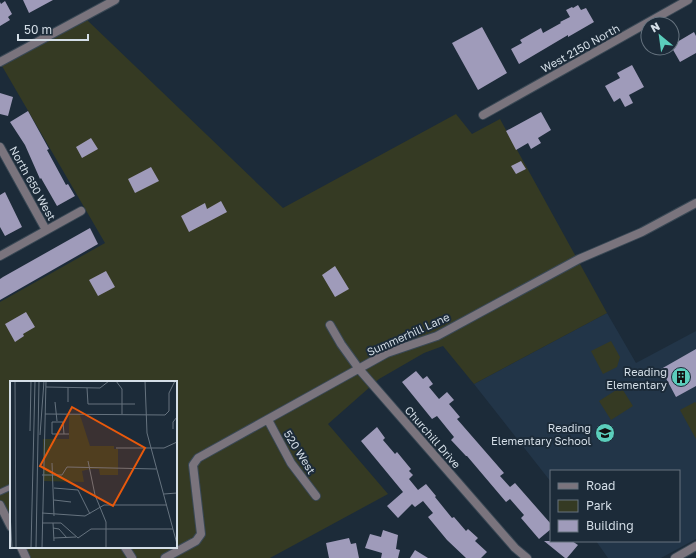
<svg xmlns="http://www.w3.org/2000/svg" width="696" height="558" viewBox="0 0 696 558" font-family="'Golos Text',sans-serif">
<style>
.built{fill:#223548}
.green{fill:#353a23}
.building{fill:#9f9bba}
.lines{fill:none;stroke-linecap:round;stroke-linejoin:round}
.service-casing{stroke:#394855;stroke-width:7}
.minor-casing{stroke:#394855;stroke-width:10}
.tertiary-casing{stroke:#394855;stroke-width:10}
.service{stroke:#7a747d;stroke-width:5}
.minor{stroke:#7a747d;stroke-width:8}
.tertiary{stroke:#7a747d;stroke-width:8}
.labels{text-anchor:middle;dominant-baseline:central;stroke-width:4;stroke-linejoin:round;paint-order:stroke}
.street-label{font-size:11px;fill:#d4dee7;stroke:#1c2b39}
.poi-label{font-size:11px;fill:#d4dee7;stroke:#1c2b39;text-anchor:end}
.inset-road{fill:none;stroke:#66737f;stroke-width:1}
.view{fill:#e8590c;fill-opacity:0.15;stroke:#e8590c;stroke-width:2}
.inset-edge{fill:none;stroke:#d4dee7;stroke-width:2}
</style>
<rect width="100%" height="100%" fill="#1c2b39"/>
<path class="built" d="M607,313l29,50 60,-32v208l-35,19h-53l-12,-17h83v-70h-128v11l-77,-98z"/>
<path class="green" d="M87,20l196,188 173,-94 16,20 28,-15 107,194 -133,71 -31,-38 -19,7 -45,26 -51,45 60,70 -118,64h-244l-6,-11h156v-165h-165v148l-11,-21v-207l105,-59 -103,-177z
M611,341l9,16 -3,10 -14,7 -12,-23z
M621,387l12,19 -22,14 -12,-19z
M695,402l1,1v36l-16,-29z"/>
<path class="building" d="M23,0h30l-24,13z
M5,1l7,13 -4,3 2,3 -10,6v-24l1,2z
M578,5l3,5 5,-2 8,14 -26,15v-2l-49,29 -8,-15 11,-6 -2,-3 21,-12 2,5 18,-10 -1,-1 10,-5 -4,-7 6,-3 1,1z
M482,27l25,46 -29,17 -26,-47z
M694,32l2,4v17l-16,9 -8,-14v-3z
M632,65l12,22 -15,8 4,8 -8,4 -5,-9 -6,4 -9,-16 15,-8 -3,-5z
M0,93l13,4 -5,19 -8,-2z
M28,111l21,38 -2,1 19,35 2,-1 7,12 -18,10 -16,-28 -1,1 -15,-34 -15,-23z
M541,112l10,18 -13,8 3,5 -10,6 -3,-6 -12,7 -10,-19z
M91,138l7,11 -16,9 -6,-11z
M521,161l5,8 -10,5 -5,-8z
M151,167l8,14 -24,12 -7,-14z
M5,192l17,35 -17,9 -5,-9v-32z
M221,201l6,11 -38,20 -8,-16 24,-13 2,6z
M90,228l8,16 -98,56v-21l3,-2z
M335,266l14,23 -14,8 -13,-22z
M106,271l9,16 -17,9 -9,-16z
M26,312l9,15 -12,7 1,2 -9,6 -10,-18z
M696,349v37l-20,11 -15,-28z
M416,371l7,8 4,-3 6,8 -4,3 10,12 8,-7 7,8 -5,4 11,13 -3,2 47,54 -4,3 10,11 5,-4 36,41v5l-12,10 -18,-21 3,-3 -14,-16 -4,3 -39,-46h-1l-15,-16 3,-3 -17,-21 -5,3 -30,-37z
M377,427l8,11 -2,2 12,14 2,-2 14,17 -2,2 4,4 -4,4 9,11 8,-6 10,12 -1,1 17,21 2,-1 12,14 2,-2 10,9 -3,3 12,11 -6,6h-15l-19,-18 -19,-23 5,-4 -10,-12 -8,6 -3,-3 -14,14 -11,-12 16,-14 -42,-51z
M383,530l15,5 -2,14 4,1 -2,8h-17l1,-5 -17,-5 5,-14 11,3z
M349,538l2,6 5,-1 3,15h-30l-3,-15z
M544,541h28l6,4 -11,13h-2z
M415,550l13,8h-18z"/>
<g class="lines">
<defs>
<path id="service" d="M0,492l11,-5"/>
<path id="minor" d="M0,62l115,-62
M483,115l205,-115
M0,147l46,83
M0,256l81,-45
M330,325l11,19 18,25 156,179 12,10
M268,420l23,43 25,33
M125,547l7,11
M165,558l31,-17 5,-7 -8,-69 5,-7 189,-105 50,-17 142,-77 63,-27 54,-29"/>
<path id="tertiary" d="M0,505l11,22
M21,547l5,11
M675,558l21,-12"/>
</defs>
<use href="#service" class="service-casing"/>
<use href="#minor" class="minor-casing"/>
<use href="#tertiary" class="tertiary-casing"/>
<use href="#service" class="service"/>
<use href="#minor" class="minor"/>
<use href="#tertiary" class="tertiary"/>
</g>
<defs>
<symbol id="building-disc" viewBox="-11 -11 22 22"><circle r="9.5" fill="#5bcebc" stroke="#1c2b39"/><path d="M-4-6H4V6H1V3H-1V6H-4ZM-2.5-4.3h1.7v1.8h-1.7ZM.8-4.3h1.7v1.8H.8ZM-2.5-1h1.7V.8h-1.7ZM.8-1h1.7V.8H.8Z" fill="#111"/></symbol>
<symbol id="school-disc" viewBox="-11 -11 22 22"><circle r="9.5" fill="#5bcebc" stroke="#1c2b39"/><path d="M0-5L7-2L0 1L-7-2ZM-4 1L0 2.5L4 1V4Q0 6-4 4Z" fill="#111"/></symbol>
</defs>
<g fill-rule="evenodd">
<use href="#building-disc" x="670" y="366" width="22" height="22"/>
<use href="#school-disc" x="594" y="422" width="22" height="22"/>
</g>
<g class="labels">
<g class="street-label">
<text transform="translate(580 48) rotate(-29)">West 2150 North</text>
<text transform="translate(33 183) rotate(61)">North 650 West</text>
<text transform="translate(408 334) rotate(-24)">Summerhill Lane</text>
<text transform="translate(433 437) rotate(49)">Churchill Drive</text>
<text transform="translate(300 452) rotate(58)">520 West</text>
</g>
<g class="poi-label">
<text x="667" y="371">Reading<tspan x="667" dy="13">Elementary</tspan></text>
<text x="591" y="427">Reading<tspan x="591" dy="13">Elementary School</tspan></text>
</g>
</g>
<g transform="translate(10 381)">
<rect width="167" height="167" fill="#1c2b39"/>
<path d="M59,33l11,1 10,31h24v3h4v26h-18l-1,-6h-9l-8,2 2,11 -41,-1v-42h26z" fill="#353a23"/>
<path class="inset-road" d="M5,0l1,167M36,0l-4,167h6M106,0l6,8v25M135,0l2,52 30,111M36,6l54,1 9,-7M58,6v15M77,7l1,16h47M45,21l2,19M35,33l120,1 4,-4v-18l6,-12M163,48v-7l4,-5M20,50l1,-50M54,53l-1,-12h-11v12h17M30,54l4,-54M106,67h48l13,-6M78,80l7,34 11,27v26M42,82l2,53M32,94h20l5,-8 89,2M44,107l24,2 12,24M154,113l13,-1M44,119l17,2M0,132l2,35M32,132l43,3 19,-11h63M32,142h19l17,15 13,-9h82M43,142l1,18M43,147l6,1 8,9M44,157l22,-1M21,167l4,-167M26,167l3,-167"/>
<path class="view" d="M62,26l73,41 -32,58 -73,-40z"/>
<rect width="167" height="167" class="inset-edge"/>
</g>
<rect x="550" y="470" width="130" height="72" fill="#1c2b39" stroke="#66737f"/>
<rect x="558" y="483" width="20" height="6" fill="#7a747d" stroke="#66737f"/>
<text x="586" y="490" font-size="12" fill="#d4dee7">Road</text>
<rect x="558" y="500" width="20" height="12" fill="#353a23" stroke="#66737f"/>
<text x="586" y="510" font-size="12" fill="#d4dee7">Park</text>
<rect x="558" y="520" width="20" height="12" fill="#9f9bba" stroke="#66737f"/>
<text x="586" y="530" font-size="12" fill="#d4dee7">Building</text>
<g transform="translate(660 36) rotate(331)"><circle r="19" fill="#1c2b39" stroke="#66737f"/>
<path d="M0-3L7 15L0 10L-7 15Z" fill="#5bcebc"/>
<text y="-6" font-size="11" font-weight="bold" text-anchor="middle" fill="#d4dee7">N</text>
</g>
<path d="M18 34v6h70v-6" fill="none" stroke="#d4dee7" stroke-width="2"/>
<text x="24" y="34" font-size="12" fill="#d4dee7" stroke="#1c2b39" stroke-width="3" paint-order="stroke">50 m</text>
</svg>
